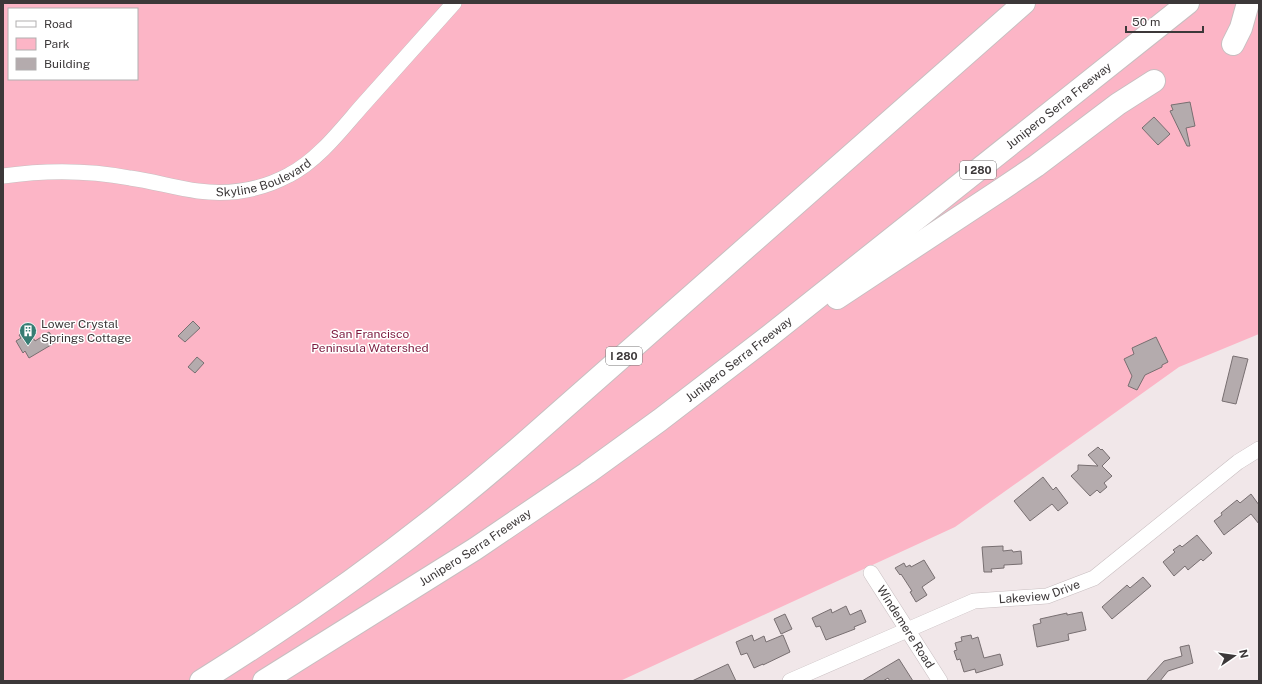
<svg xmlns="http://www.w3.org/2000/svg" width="1262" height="684" viewBox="0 0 1262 684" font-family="'Public Sans',sans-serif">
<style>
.green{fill:#fcb5c6;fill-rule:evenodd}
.building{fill:#b4abad;stroke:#786f71}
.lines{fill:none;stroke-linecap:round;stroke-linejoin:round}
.minor-casing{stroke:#c8bec0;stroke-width:16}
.highway-casing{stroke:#c8bec0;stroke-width:24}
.minor{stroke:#fff;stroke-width:15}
.highway{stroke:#fff;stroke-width:22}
.labels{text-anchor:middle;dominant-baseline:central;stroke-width:3;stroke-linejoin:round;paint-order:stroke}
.shield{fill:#fff;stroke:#767474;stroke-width:1}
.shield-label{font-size:11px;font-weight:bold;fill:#3c3839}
.street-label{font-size:12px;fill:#3c3839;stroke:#fff}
.poi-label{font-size:12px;fill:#3c3839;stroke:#fff;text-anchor:start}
.park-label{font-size:12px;fill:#7c193e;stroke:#fff}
</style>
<rect width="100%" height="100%" fill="#f1e7e9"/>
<path class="green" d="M3,3h1256v331l-80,33 -224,160 -335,154h-617zM9,9h128v70h-128z"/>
<path class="building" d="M1190,102l5,24 -9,2 4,18h-3l-17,-35 3,-1 -2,-5z
M1154,117l16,17 -12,11 -16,-17z
M193,321l7,7 -15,14 -7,-6z
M28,329l7,12 14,-9 7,10 -27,16 -4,-7 -2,2 -7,-12 5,-3 -2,-3z
M1156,337l12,25 -6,3v2l-17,8 -8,15 -9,-4 4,-10 -8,-17 10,-5 -2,-6z
M1233,356l15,3 -12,45 -14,-3z
M197,357l7,6 -9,10 -7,-6z
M1098,447l3,3 1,-1 8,9 -8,8 10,10 -8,7 3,4 -7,6 -3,-3 -7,6 -19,-20 7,-6v-5l20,1 -10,-11z
M1043,477l10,13 3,-3 12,16 -10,8 -6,-7 -22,17 -16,-20z
M1251,494l8,11v19l-8,-10 -27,21 -10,-14 8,-6 -1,-2 16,-13 3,3z
M1197,535l15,18 -9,8 -2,-2 -13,11 -3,-4 -11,10 -11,-14 12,-10 -2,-2 7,-5 2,2z
M1003,546v5l9,-1 1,2 8,-1 1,13 -18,1v3l-13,1 1,3h-8l-2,-25z
M924,560l11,18 -13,9 5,8 -11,7 -6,-10 2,-1 -11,-17 -1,1 -5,-7 9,-5 2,4 4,-2 1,2z
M1143,577l8,9 -39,33 -10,-12 25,-22 3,3z
M846,606l4,9 11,-5 5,12 -12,5 1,2 -29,11 -6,-14 -4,1 -4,-9 19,-9 1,4z
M1082,612l4,18 -18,4 1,6 -32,7 -4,-22 8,-2 -1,-4 27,-6v2z
M785,614l7,15 -11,5 -7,-15z
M752,635l2,6 10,-5 2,6 17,-7 7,17 -27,13v-1l-9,4 -7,-15 -6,2 -5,-13z
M971,635l1,4 6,-2 6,21 16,-4 3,11 -27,8 -1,-4 -11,3 -4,-13 -3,1 -3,-9 3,-1 -2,-7 7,-2 -1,-4z
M1189,645l4,18 -25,8 -8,10h-14l18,-20 18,-5 -2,-9z
M899,659l14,22h-23l-2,-3 -5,3h-21z
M728,664l8,17h-44z"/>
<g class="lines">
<defs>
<g id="minor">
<path id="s1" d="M3,176c42,-6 85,-6 127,2 23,3 45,10 68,13 31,4 63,-1 91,-16 28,-14 52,-45 72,-68 31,-35 62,-69 93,-104"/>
<path id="s2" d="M871,573l69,108"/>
<path id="s3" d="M790,681l184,-80 73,-5 47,-18 144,-116 21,-13"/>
</g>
<g id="highway">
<path d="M1233,44l8,-16 7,-25"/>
<path d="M837,298l165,-109 34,-23 82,-62 36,-23"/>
<path d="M201,681c116,-72 226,-152 328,-242l495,-436"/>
<path id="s4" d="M264,681l211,-132 112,-76 73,-53 108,-83 420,-334"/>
</g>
</defs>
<use href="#minor" class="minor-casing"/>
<use href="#highway" class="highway-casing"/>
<use href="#minor" class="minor"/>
<use href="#highway" class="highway"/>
</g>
<defs>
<symbol id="building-pin" viewBox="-11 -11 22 30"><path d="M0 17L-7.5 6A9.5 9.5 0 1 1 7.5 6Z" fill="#367c73" stroke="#fff"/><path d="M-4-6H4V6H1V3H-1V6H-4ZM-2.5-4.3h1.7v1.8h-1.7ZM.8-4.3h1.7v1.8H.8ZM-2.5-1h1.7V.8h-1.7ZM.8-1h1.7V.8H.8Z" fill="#fff"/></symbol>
</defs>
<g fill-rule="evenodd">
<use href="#building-pin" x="18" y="321" width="20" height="27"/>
</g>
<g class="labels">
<g class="shield">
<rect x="960" y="161" width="36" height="18" rx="3"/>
<rect x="606" y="347" width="36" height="18" rx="3"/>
</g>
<g class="shield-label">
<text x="978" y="170">I 280</text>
<text x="624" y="356">I 280</text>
</g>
<g class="street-label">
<text stroke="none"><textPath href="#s4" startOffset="982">Junipero Serra Freeway</textPath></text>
<text stroke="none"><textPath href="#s1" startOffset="265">Skyline Boulevard</textPath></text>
<text stroke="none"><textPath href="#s4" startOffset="574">Junipero Serra Freeway</textPath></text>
<text stroke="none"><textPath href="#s4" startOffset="250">Junipero Serra Freeway</textPath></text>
<text stroke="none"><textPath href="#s3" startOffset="267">Lakeview Drive</textPath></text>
<text stroke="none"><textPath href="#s2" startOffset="64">Windemere Road</textPath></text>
</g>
<g class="poi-label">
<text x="41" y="324">Lower Crystal<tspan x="41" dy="14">Springs Cottage</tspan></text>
</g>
<g class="park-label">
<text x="370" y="334">San Francisco<tspan x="370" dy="14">Peninsula Watershed</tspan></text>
</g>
</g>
<rect width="1262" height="684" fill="none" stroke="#3c3839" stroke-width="8"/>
<rect x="8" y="8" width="130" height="72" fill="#ffffff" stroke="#b1afb0"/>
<rect x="16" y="21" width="20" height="6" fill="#ffffff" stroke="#b1afb0"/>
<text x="44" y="28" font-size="12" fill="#3c3839">Road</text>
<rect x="16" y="38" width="20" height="12" fill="#fcb5c6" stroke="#b1afb0"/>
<text x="44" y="48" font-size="12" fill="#3c3839">Park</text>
<rect x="16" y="58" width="20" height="12" fill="#b4abad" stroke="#b1afb0"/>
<text x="44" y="68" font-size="12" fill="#3c3839">Building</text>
<g transform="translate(1234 656) rotate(77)" stroke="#ffffff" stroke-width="3" paint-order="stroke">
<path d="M0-3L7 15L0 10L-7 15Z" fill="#3c3839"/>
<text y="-6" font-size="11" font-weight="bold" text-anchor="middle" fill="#3c3839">N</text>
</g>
<path d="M1126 26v6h77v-6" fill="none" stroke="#3c3839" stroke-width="2"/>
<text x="1132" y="26" font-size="12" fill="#3c3839" stroke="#ffffff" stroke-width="3" paint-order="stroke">50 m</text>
</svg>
